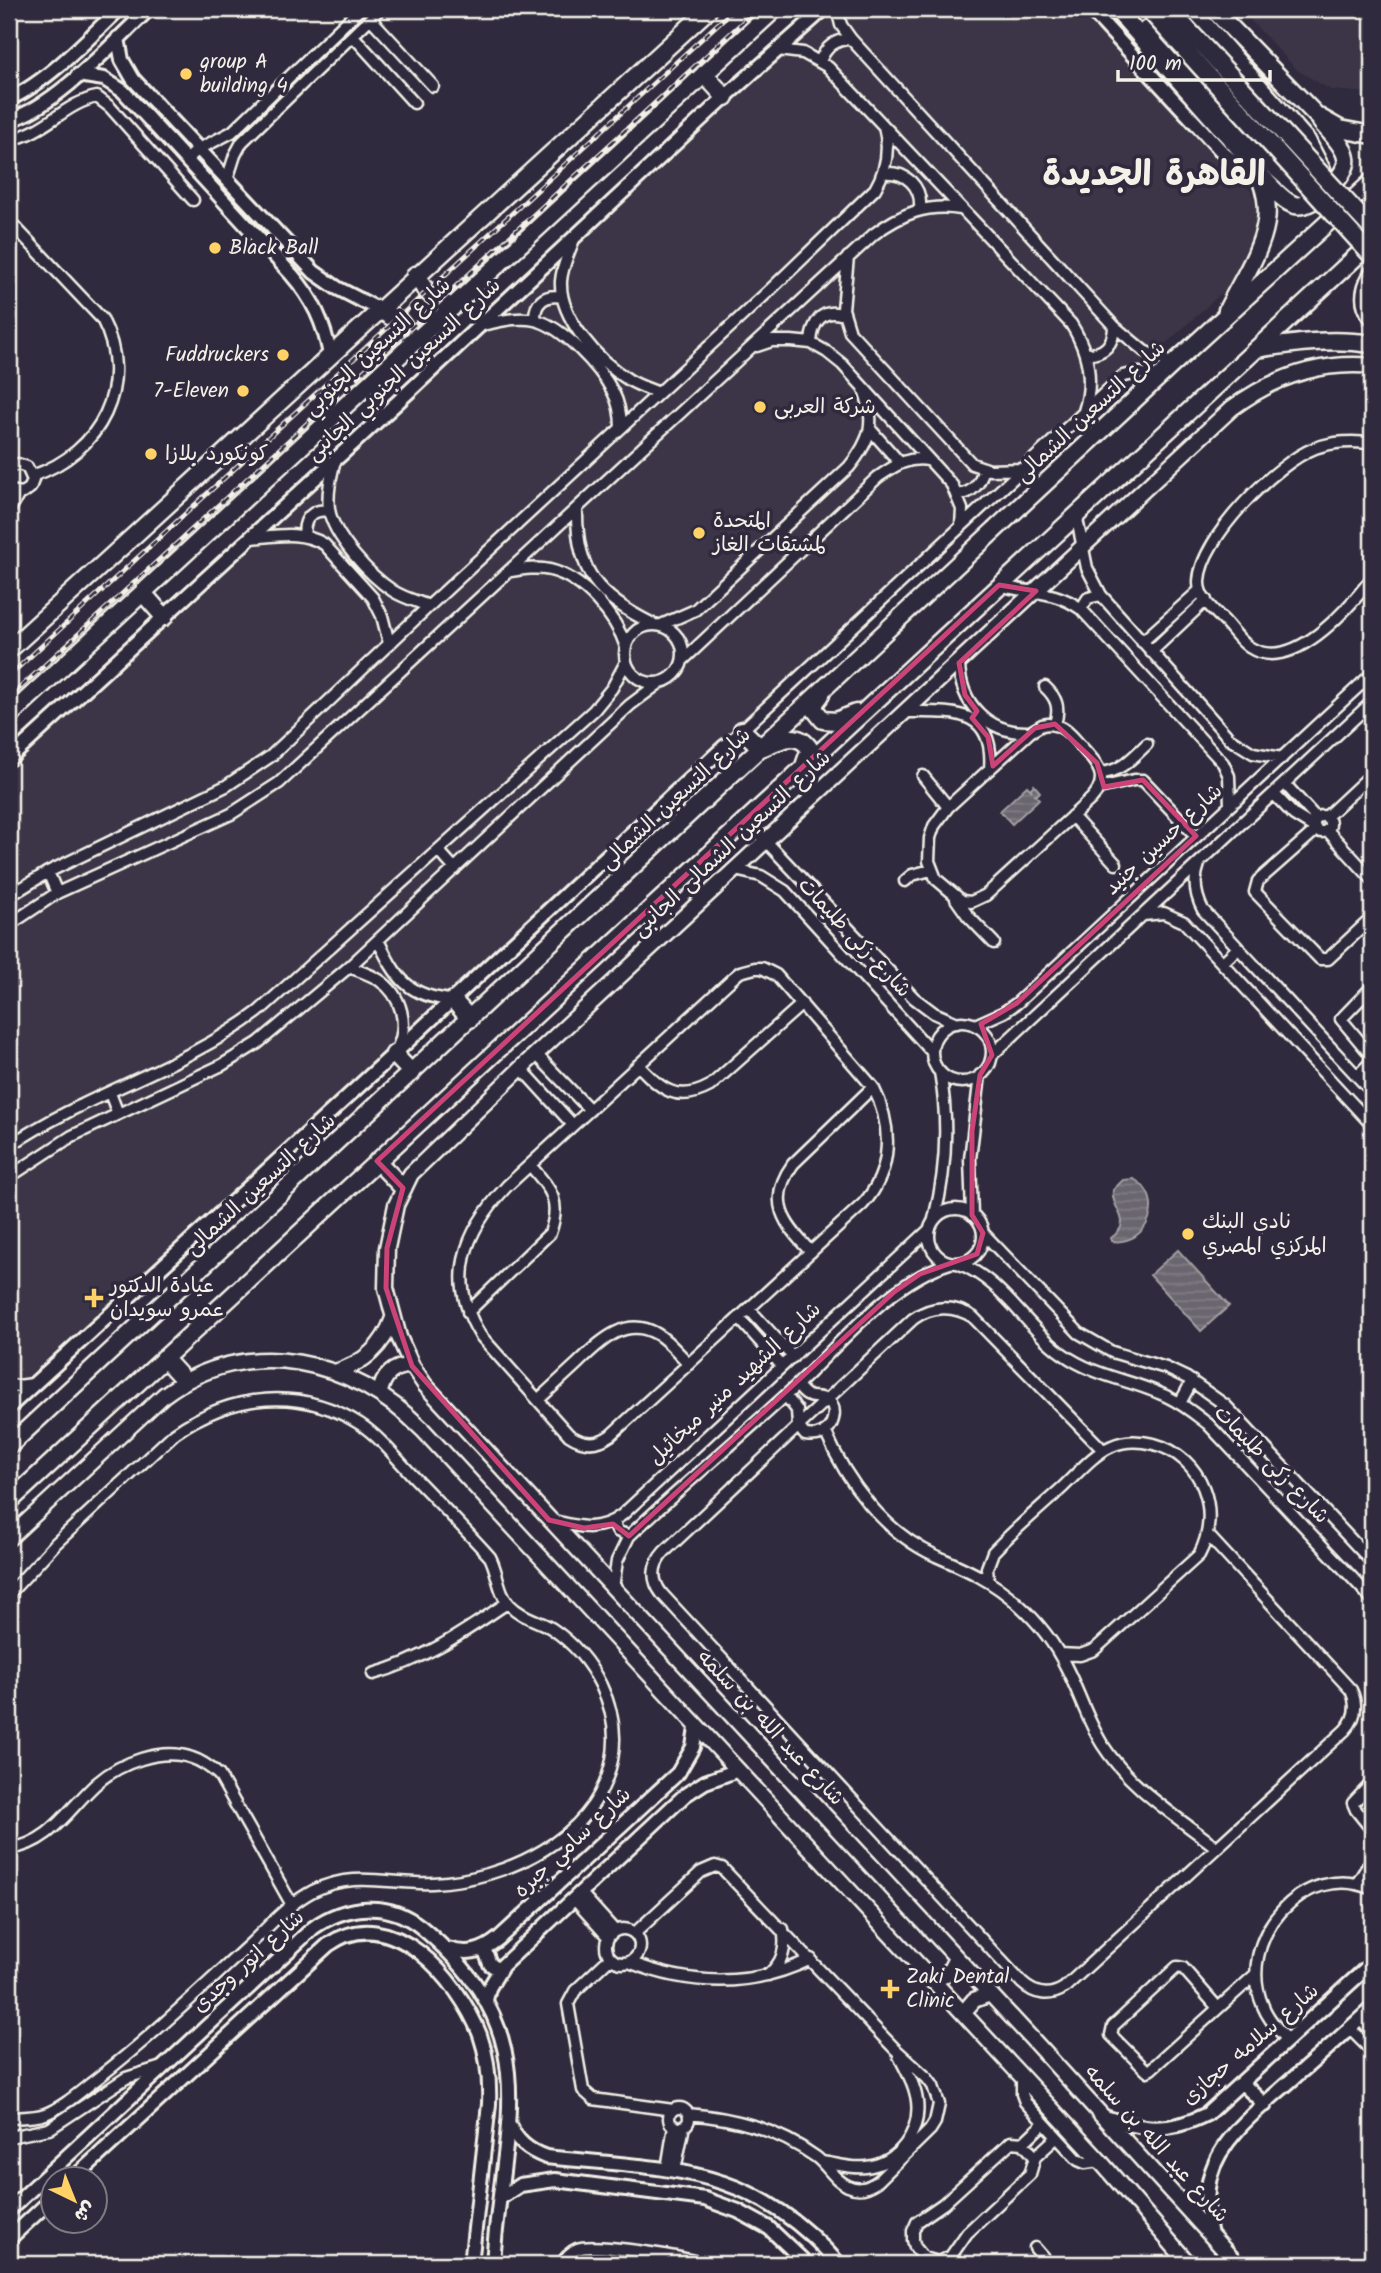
<svg xmlns="http://www.w3.org/2000/svg" width="1381" height="2273" viewBox="0 0 1381 2273" font-family="Kalam,'Playpen Sans Arabic',sans-serif">
<style>
.built{fill:#3b3647}
.water{fill:url(#water-rules);stroke:#a19ea0;stroke-width:2}
.lines{fill:none;stroke-linecap:round;stroke-linejoin:round}
.minor-casing{stroke:#f4f1e8;stroke-width:15}
.tertiary-casing{stroke:#f4f1e8;stroke-width:18}
.secondary-casing{stroke:#f4f1e8;stroke-width:19}
.primary-casing{stroke:#f4f1e8;stroke-width:21}
.minor{stroke:#2f2a3d;stroke-width:10}
.tertiary{stroke:#2f2a3d;stroke-width:12}
.secondary{stroke:#2f2a3d;stroke-width:14}
.primary{stroke:#2f2a3d;stroke-width:16}
.rail-casing{stroke:#f4f1e8;stroke-width:5}
.rail{stroke:#2f2a3d;stroke-width:2.5;stroke-dasharray:8;stroke-linecap:butt}
.primary-bridge-casing{stroke:#f4f1e8;stroke-width:21;stroke-linecap:butt}
.primary-bridge{stroke:#2f2a3d;stroke-width:16}
.marked{fill:none;stroke:#cc4377;stroke-width:5;stroke-linejoin:round}
.poi-dot{fill:#ffd166;stroke:#2f2a3d;stroke-width:2.5}
.labels{text-anchor:middle;dominant-baseline:central;stroke-width:7;stroke-linejoin:round;paint-order:stroke}
.poi-label{font-size:21px;fill:#f4f1e8;stroke:#2f2a3d;text-anchor:start}
.street-label{font-size:21px;fill:#f4f1e8;stroke:#2f2a3d}
.town-label{font-size:35px;font-weight:bold;fill:#f4f1e8;stroke:#2f2a3d}
</style>
<defs>
<pattern id="water-rules" width="6" height="5" patternUnits="userSpaceOnUse" patternTransform="scale(1.75)"><rect width="6" height="5" fill="#6a6670"/><path d="M0 2.5h6" fill="none" stroke="#807c84"/></pattern>
</defs>
<rect width="100%" height="100%" fill="#2f2a3d"/>
<filter id="ink" filterUnits="userSpaceOnUse"><feTurbulence type="fractalNoise" baseFrequency=".0143" numOctaves="2"/><feDisplacementMap in="SourceGraphic" scale="14" xChannelSelector="R" yChannelSelector="G"/><feConvolveMatrix kernelMatrix="1 2 1 2 8 2 1 2 1" color-interpolation-filters="sRGB"/></filter>
<g filter="url(#ink)">
<path class="built" d="M833,9h253l165,182 12,34 -15,44 -1239,1125v-628z
M1240,9h132v84l-41,-3 -34,-20z"/>
<path class="water" d="M1034,785l6,7 -3,3 -3,-1 5,5 -27,25 -12,-13 27,-25 5,5 -1,-3z
M1134,1179c33,19 14,67 -22,62l-1,-3c25,-18 -1,-28 2,-48l10,-10z
M1178,1250l51,56 -28,25 -51,-56z"/>
<g class="lines">
<defs>
<path id="minor" d="M837,9l4,16 10,14 263,287 30,25 29,13
M371,19l62,67
M354,37l60,66
M778,50l25,3 25,14 243,257c17,27 23,57 13,87
M820,61c6,-14 15,-22 31,-22
M9,140c36,-7 56,-37 88,-43l13,10 83,93
M186,160l13,-11 33,-17 128,-123
M883,173c23,-2 39,13 37,36
M227,180l8,-25 7,-13 138,-133
M14,226l88,93c34,65 -1,134 -70,157
M574,239c-5,14 -12,27 -13,42 -2,37 38,81 68,99 10,6 20,9 30,13
M848,257l-5,52 7,23 122,132 18,6 32,-1
M535,320c-1,-18 10,-26 27,-23
M481,325c17,-3 36,-9 54,-5 27,6 65,47 78,72 6,11 8,23 8,36
M811,343c1,-20 11,-36 33,-28
M757,346l15,-5h19l20,2 16,9 15,12 110,121 10,24 -1,17
M1085,354c19,1 29,-10 29,-28
M870,429l30,34
M1372,444c-18,-4 -40,-2 -57,4 -39,15 -114,90 -116,133 -1,18 17,31 28,43 7,8 14,18 22,23 43,28 99,-38 123,-69
M335,460c-4,16 -8,32 -6,49 4,27 41,67 64,82 11,7 23,10 36,15
M9,467l9,-3 9,3 6,13 -3,8 -7,5 -14,-2
M958,495c14,-2 23,-11 25,-26
M577,510c-1,62 21,87 76,114
M9,511l10,-17
M1076,514l11,54 14,27 128,143 24,15 29,5
M305,536c-3,-17 8,-28 24,-25
M250,538c26,-2 50,-8 74,6l49,54 9,18 7,27
M511,571c13,-2 26,-4 39,-1 33,8 66,46 76,77
M999,585c31,9 54,4 82,24l142,154 6,13 1,29
M1081,609l7,-11 13,-3
M625 654a29 29 0 1 1 58 0a29 29 0 1 1-58 0Z
M661,625l34,-15 154,-143c22,-27 27,-45 15,-78
M1142,642l58,-52
M1151,652l55,-52
M684,659l194,-182c16,-11 31,-21 50,-17
M959,663c1,41 29,71 71,69
M1045,687c12,11 15,21 10,37
M906,712c46,0 89,-5 84,57
M1048,724c16,1 23,11 32,21 16,18 32,32 11,54l-105,96 -15,7 -9,-1 -26,-22 -7,-18 1,-23 4,-12 14,-19 82,-75 12,-7z
M725,746l398,-370 17,-3 17,5
M1100,773c21,-1 33,-16 47,-29
M923,776l25,31
M1285,784l31,34
M1099,788l35,-8h9l53,56
M1274,794l20,21 21,13
M1314 824a8 8 0 1 1 16 0a8 8 0 1 1-16 0Z
M1072,816l44,48
M1326,817l46,-43
M746,820l168,178 20,15 23,10
M1316,830l-58,51 -3,11 65,67h8l44,-41
M1327,830l45,49
M438,850l17,19
M1199,864c-6,16 -4,31 4,46l169,182
M735,870l26,6 24,15 147,161
M48,872l9,21
M905,881l7,-6 19,-5
M9,896l39,-24 178,-86 45,-30 158,-150 342,-317 104,-100c12,-20 15,-40 9,-63
M956,899l12,17 26,27
M1143,915l21,-2 20,9 188,203
M9,925l48,-32 174,-79 48,-31 595,-549c27,-20 53,-31 87,-25
M378,940c18,38 30,57 75,60
M1222,963l16,-15
M349,967c10,4 21,7 30,13 23,15 30,45 18,69
M755,968h7l14,7 97,112c20,39 20,84 -10,117l-252,231c-14,10 -27,10 -42,0l-89,-100c-34,-56 -16,-103 27,-149l227,-209 6,-5z
M932 1052a30 30 0 1 1 60 0a30 30 0 1 1-60 0Z
M975,1025l29,-13 13,-9 355,-329
M536,1054l54,56
M992,1055l380,-353
M638,1065c23,24 39,39 72,21l92,-82
M521,1068l52,57
M1357,1076l13,-13 1,-8 -30,-36 31,-32
M110,1093l8,21
M9,1146c78,-53 173,-77 249,-134l336,-302 18,-22 14,-26
M9,1177l63,-41 150,-71 36,-22 91,-76 281,-262 28,-21
M929 1236a27 27 0 1 1 54 0a27 27 0 1 1-54 0Z
M972,1215l-2,-56 10,-84
M934,1219c13,-50 15,-96 6,-147
M983,1233l96,100 33,19 54,16 21,10 38,27 147,157
M811,1252c-27,-28 -45,-51 -18,-88l80,-77
M958,1263c47,19 66,63 105,91 32,23 70,26 105,43 15,7 27,17 40,27l164,175
M749,1309l44,48
M468,1312l82,-79c12,-33 0,-44 -20,-68
M739,1318l43,48
M9,1385l9,1 15,-2
M786,1396l11,14 1,16 7,9c8,1 15,1 22,-5 7,-7 11,-24 0,-30 -14,-7 -16,4 -30,-15
M538,1400c13,-12 27,-25 40,-37 22,-21 47,-48 79,-29 12,7 22,20 32,30
M1180,1403l12,-22
M825,1431c22,52 59,101 111,125 30,13 57,25 82,48 20,18 37,40 48,63 13,25 21,53 36,77 28,44 74,72 114,103
M1103,1450l-130,-133c-19,-12 -41,-12 -60,2l-249,233c-12,13 -13,28 -2,42l360,389c13,12 28,14 42,5l281,-258c11,-12 13,-25 6,-40l-144,-156
M551,1520c27,7 47,13 71,-5l308,-286
M614,1522l3,9 12,5
M988,1580l-1,-12 6,-16c22,-23 47,-44 70,-65 15,-14 30,-33 49,-41 13,-6 29,-5 42,-2 49,13 68,68 45,111l-105,95 -14,5 -21,-1
M613,1588l4,-27 12,-25c51,-48 105,-93 156,-140 49,-44 102,-114 165,-133
M9,1594l47,-51 119,-110c56,-39 125,-47 185,-9 20,13 36,34 53,52 26,27 52,53 77,81 8,15 8,36 20,48 11,12 27,15 41,23 42,28 71,81 61,132 -16,79 -107,120 -179,123 -43,2 -78,-13 -120,8 -25,13 -44,35 -64,54 -50,46 -98,92 -151,133 -16,12 -34,29 -53,36 -11,4 -24,3 -36,4
M373,1674c51,-14 91,-42 134,-71
M1372,1783l-19,20 3,7 16,20
M9,1849c42,-6 59,-40 88,-66 23,-20 64,-36 95,-25 10,3 19,10 27,17l73,130
M1358,1882l14,-23
M580,1892l35,39
M574,1899l34,38
M606 1946a17 17 0 1 1 34 0a17 17 0 1 1-34 0Z
M635,1933l66,-61 14,-6 7,2 173,181 32,29 6,8 6,18 -4,18 -5,8 -52,51c-10,7 -19,10 -30,5 -13,-5 -21,-21 -32,-29 -39,-28 -81,-39 -128,-43
M610,1958l-35,33 -7,13 15,86 10,9 80,11
M629,1962c61,24 123,26 182,-3
M768,1975c15,-13 19,-27 15,-46
M1218,2008l-35,-40 -6,-1 -64,59 -2,9 36,36 4,-2 105,-95
M1360,2019l12,14
M1350,2029l22,22
M1288,2040c-10,-10 -20,-21 -25,-34 -29,-66 41,-147 109,-117
M1022,2077v17l3,8 53,58 7,3 15,-2
M669 2118a10 10 0 1 1 20 0a10 10 0 1 1-20 0Z
M9,2137l40,-8 77,-51 36,-11
M1011,2142l12,1 12,14 -5,17 -63,59 -16,23 -13,6 -14,-4 -9,-11 -2,-7v-9l4,-9 26,-18z
M1023,2143l21,-20
M1035,2157l22,-20
M822,2162c15,2 29,7 44,5 32,-4 55,-34 51,-66 -2,-16 -11,-31 -18,-45
M667,2169l7,-43
M675,2170l9,-44
M1035,2248l14,16
M562,2264c3,-6 8,-12 15,-15 17,-7 107,8 126,15"/>
<path id="tertiary" d="M1090,9l134,145 17,14 20,9
M118,38l4,22 11,19 181,193 23,16 41,21
M78,75l26,4 19,12 169,184c21,24 32,48 38,80
M9,99c37,-16 80,-61 110,-90
M9,120c45,-12 105,-78 140,-111
M9,759l350,-321 366,-341 99,-88
M9,1407l385,-353 331,-308
M484,1948l6,16 9,6
M448,1949c19,6 34,3 50,-10l180,-166 15,-26 3,-19
M486,2000l3,-12 14,-23 182,-170 20,-13 33,-12
M1242,2083l23,22
M1102,2116c41,14 65,18 105,-2l165,-151
M508,2123c9,18 19,27 38,34 124,13 204,6 293,107
M74,2178l254,-233c63,-45 131,35 152,90 8,23 10,45 9,69l-18,160
M500,2198l20,-13 35,-5 150,19 33,12 31,17 38,36
M9,2210l304,-282c32,-23 75,-28 108,-1 129,107 81,195 72,337
M1211,2236c-4,-20 -6,-39 -1,-59 11,-42 55,-73 86,-101 26,-22 51,-45 76,-68
M9,2239l43,-40"/>
<path id="secondary" d="M335,1372c29,-9 48,-25 58,-54
M380,1394c2,-18 14,-29 32,-28
M9,1538l155,-143c84,-62 189,-36 259,35l677,731 89,103
M933,1982l16,-10 7,-14
M963,2013l11,-13 16,-6
M1237,2264l-204,-224 -608,-655 -13,-19 -13,-29 -13,-49 1,-40 9,-43 15,-31 110,-106 711,-660c42,-31 88,-47 140,-42"/>
<path id="primary" d="M1116,9l131,148c43,56 7,99 -20,153
M1191,9l116,132 18,35
M1213,9l104,107 23,13 32,6
M1147,29l130,140 18,16 19,9
M704,74l21,23
M1262,177c9,9 21,25 33,28 17,5 55,-31 51,-47 -2,-13 -17,-26 -25,-36
M415,275l12,17 25,16
M1372,275c-8,14 -10,28 0,41
M378,309l22,13 15,20
M1256,349c39,-6 76,-11 116,-5
M143,593l21,24
M9,650c234,-213 466,-429 700,-641
M821,695l-6,8v7l8,10 13,1 20,-8
M9,716l766,-707
M742,730l19,18c18,-7 36,-19 49,1l-6,17
M453,1000l17,19
M394,1054l18,19
M377,1161l26,27
M164,1358l20,22
M9,1446l1164,-1082 199,-182
M9,1502l1363,-1260"/>
</defs>
<use href="#minor" class="minor-casing"/>
<use href="#tertiary" class="tertiary-casing"/>
<use href="#secondary" class="secondary-casing"/>
<use href="#primary" class="primary-casing"/>
<use href="#minor" class="minor"/>
<use href="#tertiary" class="tertiary"/>
<use href="#secondary" class="secondary"/>
<use href="#primary" class="primary"/>
<defs>
<path id="rail" d="M9,676l725,-667
M9,698l748,-689"/>
</defs>
<use href="#rail" class="rail-casing"/>
<use href="#rail" class="rail"/>
<defs>
<path id="primary-bridge" d="M1148,9l224,247
M1169,9l203,220"/>
</defs>
<use href="#primary-bridge" class="primary-bridge-casing"/>
<use href="#primary-bridge" class="primary-bridge"/>
</g>
</g>
<path class="marked" d="M999,585l37,6 -77,72 6,32 12,16 -5,7 16,19 5,29 42,-38 20,-4 42,39 7,24 39,-7 53,56 -179,167 -36,21 11,31 -12,20 -8,56v84l11,18 -6,21 -57,20 -26,18 -265,244 -16,-12 -29,4 -35,-8 -137,-154 -26,-78 1,-40 16,-60 -26,-27z"/>
<g class="poi-dot">
<circle cx="186" cy="74" r="7"/>
<circle cx="215" cy="248" r="7"/>
<circle cx="283" cy="355" r="7"/>
<circle cx="243" cy="391" r="7"/>
<circle cx="760" cy="407" r="7"/>
<circle cx="151" cy="454" r="7"/>
<circle cx="699" cy="533" r="7"/>
<circle cx="1188" cy="1234" r="7"/>
<path d="M90.5 1287.5h7v7h7v7h-7v7h-7v-7h-7v-7h7z"/>
<path d="M886.5 1978.5h7v7h7v7h-7v7h-7v-7h-7v-7h7z"/>
</g>
<g class="labels">
<g class="poi-label">
<text x="200" y="62">group A<tspan x="200" dy="24">building 4</tspan></text>
<text x="229" y="248">Black Ball</text>
<text x="269" y="355" text-anchor="end">Fuddruckers</text>
<text x="229" y="391" text-anchor="end">7-Eleven</text>
<text x="774" y="407">شركة العربى</text>
<text x="165" y="454">كونكورد بلازا</text>
<text x="713" y="521">المتحدة<tspan x="713" dy="24">لمشتقات الغاز</tspan></text>
<text x="1202" y="1222">نادي البنك<tspan x="1202" dy="24">المركزي المصري</tspan></text>
<text x="110" y="1286">عيادة الدكتور<tspan x="110" dy="24">عمرو سويدان</tspan></text>
<text x="906" y="1977">Zaki Dental<tspan x="906" dy="24">Clinic</tspan></text>
</g>
<g class="street-label">
<text transform="translate(378 347) rotate(-43)">شارع التسعين الجنوبي</text>
<text transform="translate(404 370) rotate(-43)">شارع التسعين الجنوبي الجانبى</text>
<text transform="translate(1091 412) rotate(-43)">شارع التسعين الشمالى</text>
<text transform="translate(676 799) rotate(-43)">شارع التسعين الشمالى</text>
<text transform="translate(1164 840) rotate(-43)">شارع حسين جنيد</text>
<text transform="translate(732 844) rotate(-43)">شارع التسعين الشمالى الجانبى</text>
<text transform="translate(854 938) rotate(47)">شارع زكى طليمات</text>
<text transform="translate(261 1185) rotate(-43)">شارع التسعين الشمالى</text>
<text transform="translate(735 1384) rotate(-43)">شارع الشهيد منير ميخائيل</text>
<text transform="translate(1271 1465) rotate(46)">شارع زكى طليمات</text>
<text transform="translate(770 1728) rotate(47)">شارع عبد الله بن سلمه</text>
<text transform="translate(573 1843) rotate(-43)">شارع سامي جبره</text>
<text transform="translate(249 1962) rotate(-42)">شارع انور وجدى</text>
<text transform="translate(1251 2045) rotate(-41)">شارع سلامه حجازى</text>
<text transform="translate(1156 2144) rotate(48)">شارع عبد الله بن سلمه</text>
</g>
<g class="town-label">
<text x="1154" y="176">القاهرة الجديدة</text>
</g>
</g>
<rect width="1381" height="2273" fill="none" stroke="#2f2a3d" stroke-width="35"/>
<rect x="18" y="18" width="1346" height="2238" fill="none" stroke="#f4f1e8" stroke-width="2.5" filter="url(#ink)"/>
<g transform="translate(74 2200) rotate(137)"><circle r="33" fill="#2f2a3d" stroke="#7e7a81" stroke-width="2"/>
<path d="M0-5L12 26L0 18L-12 26Z" fill="#ffd166"/>
<text y="-10" font-size="19" font-weight="bold" text-anchor="middle" fill="#f4f1e8">ش</text>
</g>
<path d="M1118 70v10h152v-10" fill="none" stroke="#f4f1e8" stroke-width="3.5"/>
<text x="1129" y="70" font-size="21" fill="#f4f1e8" stroke="#2f2a3d" stroke-width="5" paint-order="stroke">100 m</text>
</svg>
